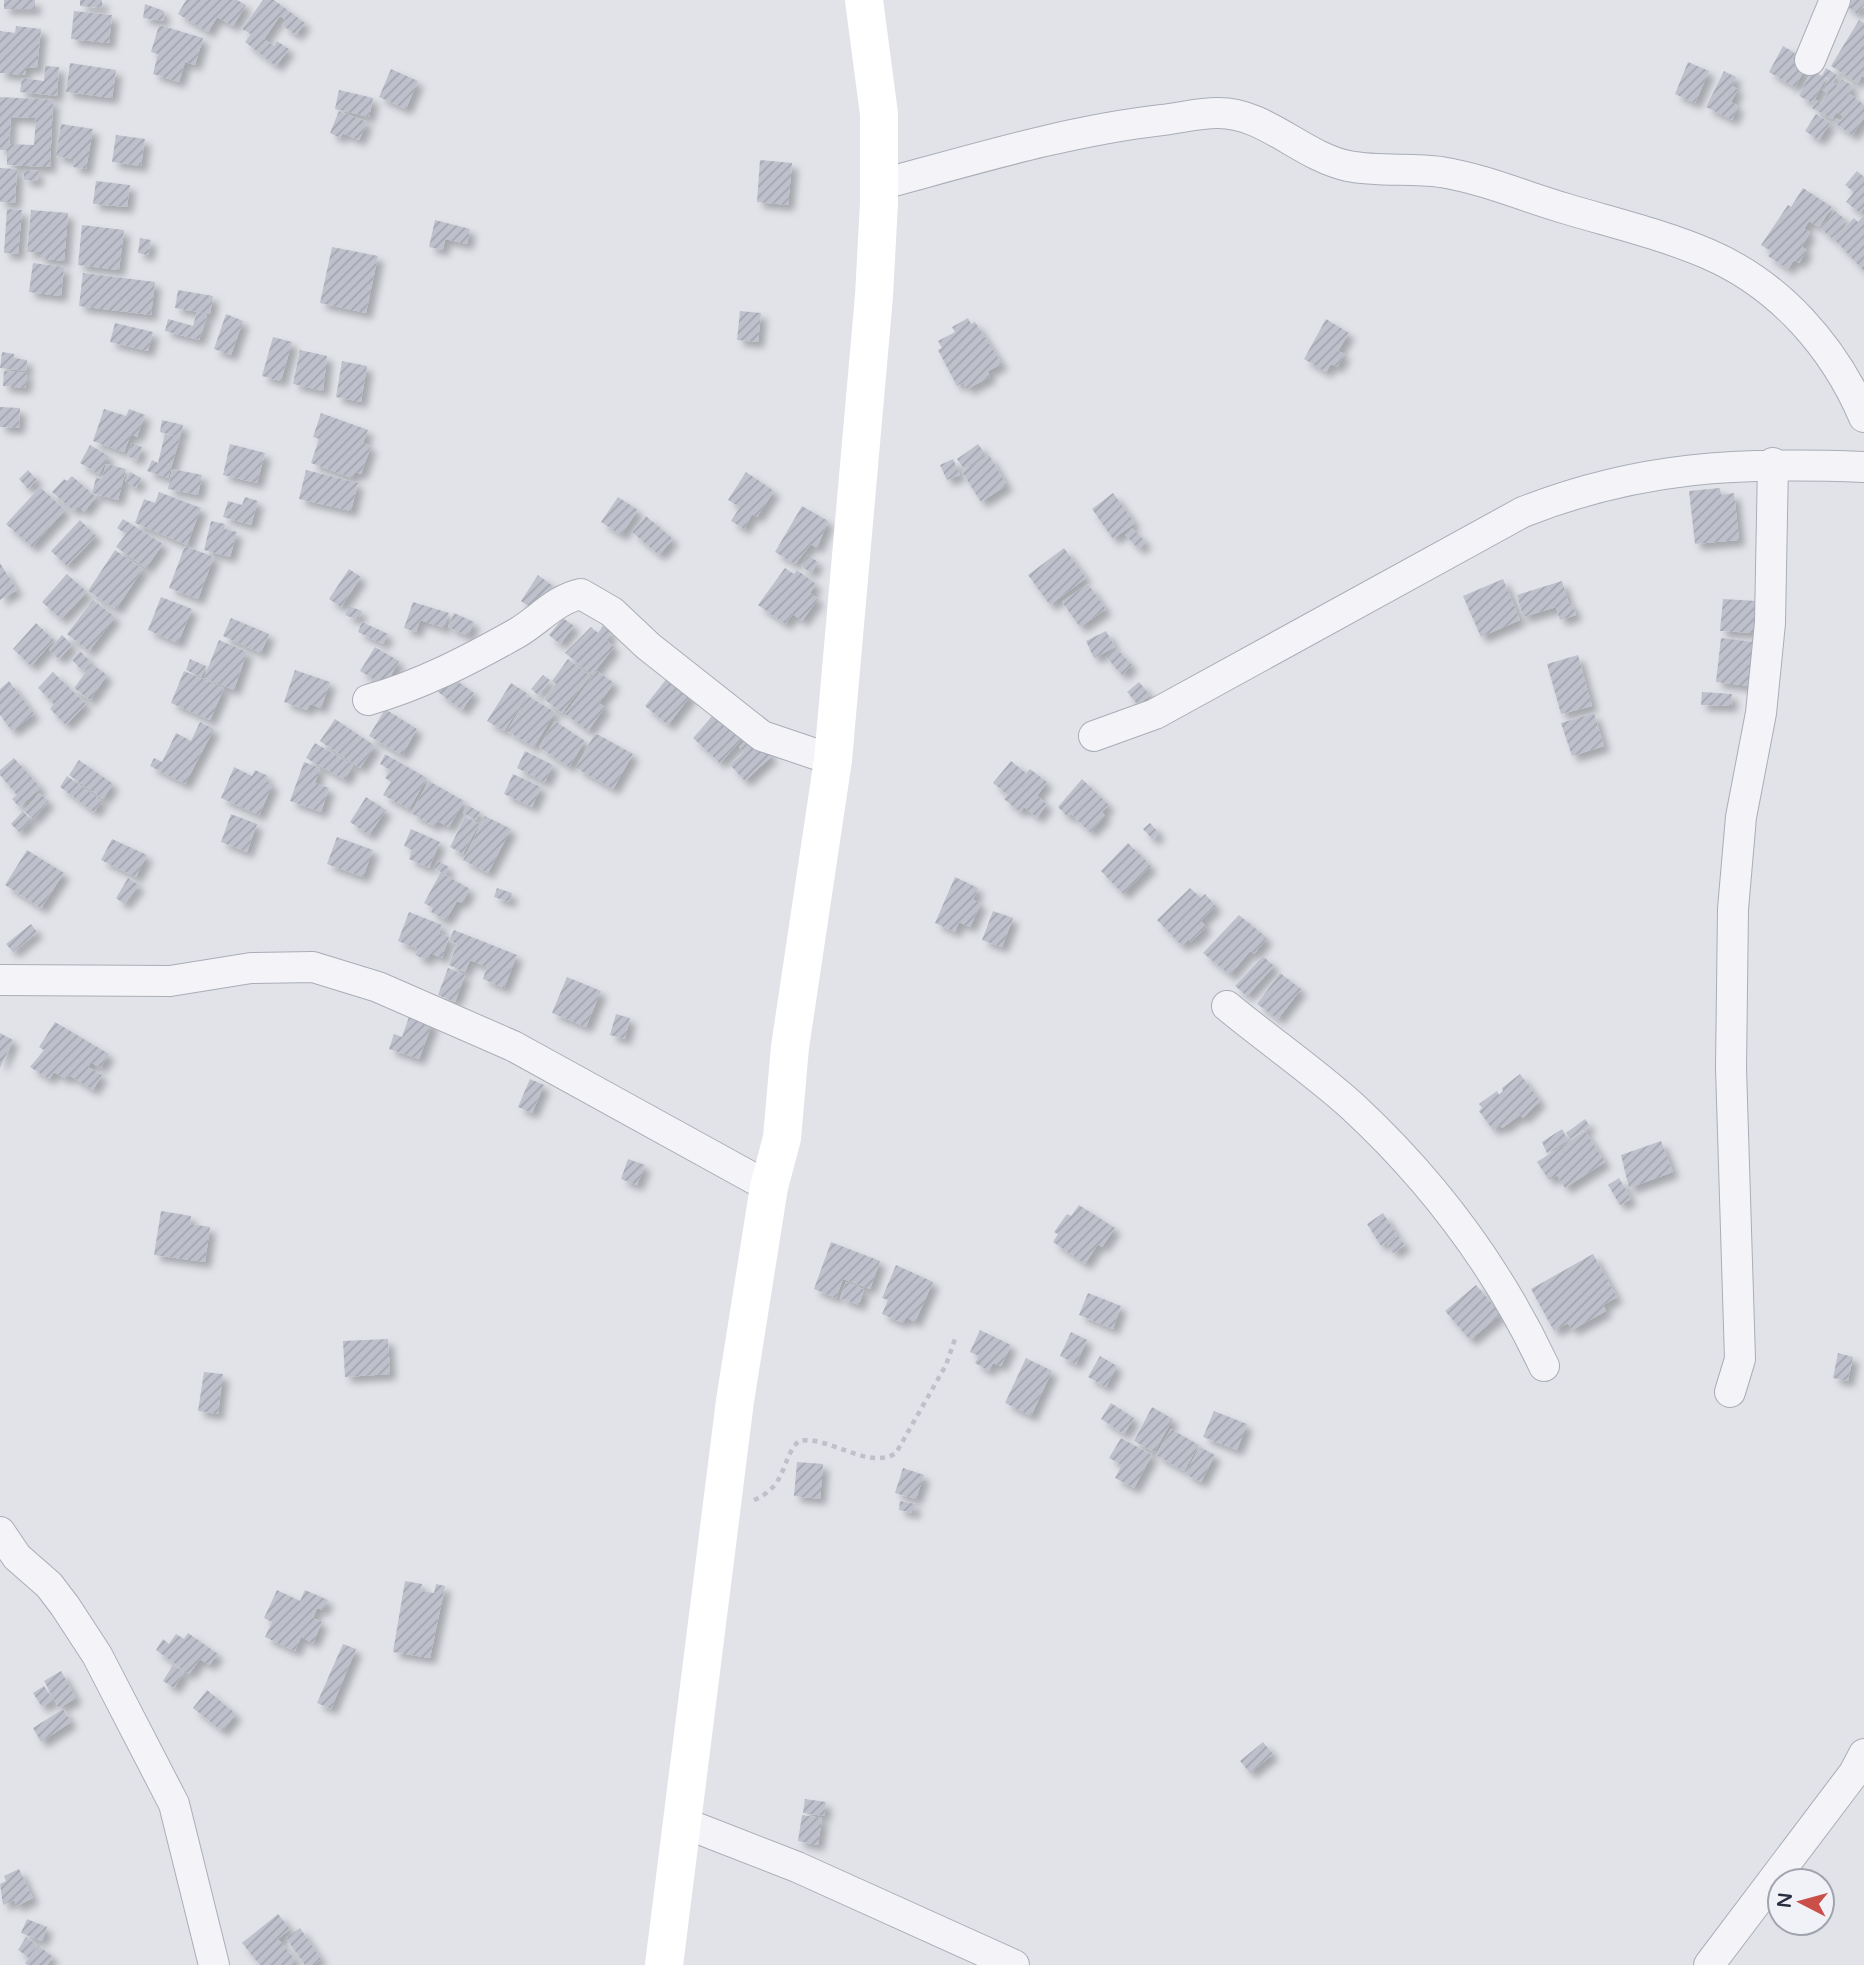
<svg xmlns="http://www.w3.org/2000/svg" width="1864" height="1965" viewBox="0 0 1864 1965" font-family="'Varela Round',sans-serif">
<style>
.building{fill:url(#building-hatch);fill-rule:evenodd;filter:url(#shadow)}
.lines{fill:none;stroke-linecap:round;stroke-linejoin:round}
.street-casing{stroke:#aaadb7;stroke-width:32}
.path{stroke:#bfc1c8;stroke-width:4.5;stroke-dasharray:5 5;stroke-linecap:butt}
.street{stroke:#f4f4f8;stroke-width:30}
.secondary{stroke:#fff;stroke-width:38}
</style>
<defs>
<pattern id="building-hatch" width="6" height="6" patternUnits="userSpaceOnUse" patternTransform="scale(1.75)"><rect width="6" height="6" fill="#bec1cc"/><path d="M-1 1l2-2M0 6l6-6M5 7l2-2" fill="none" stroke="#a3a6b0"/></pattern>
<filter id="shadow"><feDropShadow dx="6" dy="6" stdDeviation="3.5" flood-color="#0004"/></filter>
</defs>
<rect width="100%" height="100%" fill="#e1e3e9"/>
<path class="building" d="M4,0h31v9h-31z
M80,0h22v8l-22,-2z
M186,0h51l9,5 -13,21 -16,-9 -9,15 -30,-18z
M263,0h11l31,23 -9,12 -14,-10 4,-5 -6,-4 -16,23 10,7 3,-5 12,8 -13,17 -31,-24 6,-8 -9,-5z
M1840,0h24v5l-7,9z
M145,4l19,7 -1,10 -20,-3z
M74,11l38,4 -3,28 -38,-4z
M1859,20l5,3v54l-2,-1 -4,7 -27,-17z
M159,25l44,13 -8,27 -10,-3 -6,20 -26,-8 5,-20 -7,-2z
M16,26l25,3 -4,39 -11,-1 -1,8 -25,-2v-42l15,2z
M1783,46l12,7 -3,6 14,8 -11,20 -26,-15z
M1688,62l21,9 -14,32 -20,-9z
M70,63l46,7 -4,28 -46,-6z
M45,66l14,1 -2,29 -37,-4 2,-14 22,3z
M1826,68l11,7 -5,7 6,4 4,-7 11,7 -15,24 12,-16 14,11v13l-12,17 -20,-14 3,-3 6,3 3,-4 -7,-5 -5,7 -20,-11 4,-8 5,4 7,-11 -6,-3 7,-11 -3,-2 -13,26 -14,-7 13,-26 10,6z
M391,69l27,12 -12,28 -27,-12z
M1724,71l12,6 -4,9 6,3 -7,13 7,4 -6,14 -26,-13z
M339,90l34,8 -4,19 -34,-8z
M0,97l53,3 -3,67 -43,-2v-15h-7zM11,117l25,1 -2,27 -25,-1z
M339,111l28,11 -8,18 -17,-7 -2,5 -10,-5z
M1816,114l14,9 -11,17 -14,-9z
M61,124l32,5 -7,40 -13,-2 1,-8 -18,-3z
M116,135l29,4 -4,27 -29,-4z
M760,160l32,3 -4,42 -31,-3z
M0,168l17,1 -2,34 -15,-1z
M24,170l14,1 -1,10 -13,-1z
M1857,171l7,6v31l-4,5 -14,-11 8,-10 -9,-7z
M96,181l34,4 -3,22 -34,-3z
M1803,188l29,19 -13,20 -10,-6 -5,8 6,3 -8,15 5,3 -8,13 -5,-3 -6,9 -20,-13 3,-5 -10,-6 27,-40 3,2z
M7,209l15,1 -4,44 -14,-1z
M31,210l37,3 -4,48 -24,-3v-6h-13z
M1835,211l11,9 -14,18 -12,-10z
M1864,216v55l-31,-33 21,-20 4,4z
M435,220l35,9 -3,15 -22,-5 -2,11 -14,-3z
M82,225l42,5 -5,40 -41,-5z
M140,238l11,2 -3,15 -10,-2z
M332,247l46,9 -12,57 -46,-10z
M33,263l31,4 -3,29 -32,-4z
M83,273l72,9 -4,33 -72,-9z
M178,290l35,6 -3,18 -35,-6z
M740,311l21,2 -3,29 -21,-2z
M197,312l10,3 -8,25 -34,-9 3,-12 25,7z
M226,314l17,7 -12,34 -17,-6z
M968,318l3,6 4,-2 27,42 -14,7 2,6 -23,12 -4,-7 -6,4 -19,-36 4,-2 -4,-7 17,-9 -3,-5z
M1326,319l23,14 -11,18 7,3 -8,13 -6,-3 -5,8 -22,-13z
M115,323l38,9 -5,19 -38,-9z
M273,337l19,5 -11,39 -19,-5z
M300,350l27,6 -4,35 -30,-7z
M2,352l12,2v4l13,2 -1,11 -26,-3z
M342,361l25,5 -6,36 -25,-5z
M4,371l23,2 -2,15 -22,-2z
M0,407l20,1 -1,20 -19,-1z
M104,409l22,7 3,-7 16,6 -8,22 -6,-3 -7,18 -31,-11z
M321,413l47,17 -5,13 8,3 -10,28 -6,-2 -3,6 -41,-15 8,-24 -6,-2z
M162,420l21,5 -3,12 -20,-5z
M165,434l15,4 -12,40 -21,-7 5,-11 6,3z
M132,443l10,4 -5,13 -10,-4z
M230,444l35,9 -8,30 -34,-8z
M978,444l7,10 -21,15 -7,-10z
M90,445l19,11 -10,18 -19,-11z
M989,455l18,30 -26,17 -19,-30z
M953,459l7,16 -13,5 -7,-15z
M106,464l20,5 -8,31 -26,-7 4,-15 6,1z
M172,469l30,6 -4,20 -30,-6z
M28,470l9,10 -9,9 -9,-10z
M306,470l52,13 -7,28 -52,-12z
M130,472l11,6 -5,10 -11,-7z
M746,472l28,19 -17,26 -5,-3 -8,15 -13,-8 9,-14 -12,-7z
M72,476l24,21 -12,15 -6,-6 -4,5 -22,-19 12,-13 3,2z
M40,487l25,23 -33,37 -26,-23z
M1720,488l1,7 13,-2 5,47 -44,4 -6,-53z
M159,492l42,16 -14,37 -52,-22 9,-24 11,4z
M1113,493l22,30 -22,16 -21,-30z
M245,497l13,4 -7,24 -28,-8 5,-16 14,4z
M618,497l20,13 -17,25 -20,-13z
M802,506l26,15 -11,27 -6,-4 -16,20 -20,-12z
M646,516l27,23 -14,16 -27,-23z
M123,519l40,25 -17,24 -30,-21 10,-13 -9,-6z
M80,520l16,16 -29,30 -16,-15z
M211,521l14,3 -1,5 13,3 -7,25 -26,-7z
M1132,528l14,14 -7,7 -14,-14z
M185,546l29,11 -16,42 -29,-11z
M1064,548l22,30 -36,27 -22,-30z
M115,550l28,19 -27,40 -28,-18z
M808,555l10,7 -7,11 -10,-7z
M0,563l17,27 -17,10z
M785,568l9,6 3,-4 19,14 -6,9 8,6 -16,22 -9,-7 -8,10 -27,-19z
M349,569l12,8 -20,30 -12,-8z
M67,574l20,18 -26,27 -19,-17z
M538,575l15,11 -17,25 -15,-10z
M1503,579l17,41 -39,17 -18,-41z
M1562,581l7,23 3,-1 4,12 -16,5 -4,-13 -33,10 -6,-22z
M1088,584l18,25 -26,18 -18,-25z
M161,597l31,12 -14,34 -30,-13z
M1723,599l34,2 -2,32 -35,-2z
M93,600l22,17 -26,34 -22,-17z
M413,602l36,11 -5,15 -24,-8 -4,12 -12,-4z
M349,606l13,5 -4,9 -13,-5z
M454,613l20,9 -6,14 -20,-9z
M231,618l38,16 -8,19 -38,-17z
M563,618l11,8 -14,18 -11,-9z
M362,622l26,12 -5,10 -25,-12z
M36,623l18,17 -23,26 -18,-17z
M603,626l9,6 -6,8 8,7 -22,28 -27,-22 26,-26 7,6z
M1106,631l9,16 -21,11 -8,-17z
M62,635l10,10 -13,14 -10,-9z
M1721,638l34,4 -5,44 -34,-4z
M219,640l28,12 -13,38 -30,-12z
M375,647l24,14 -14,25 -25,-15z
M1116,648l16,17 -10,10 -16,-18z
M80,651l11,11 -8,9 -11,-11z
M1578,655l14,51 -31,8 -14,-50z
M190,659l16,7 -5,11 -15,-7z
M568,659l22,17 -28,37 -18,-14 12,-15 -4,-3z
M92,664l15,11 -17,25 -16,-12z
M295,670l35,12 -9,26 -11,-4 -3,6 -23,-8z
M184,671l40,17 -14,32 -39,-17z
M597,671l17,12 -15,20 6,4 -17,24 -23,-17z
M53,672l33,32 -20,21 -16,-16 4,-5 -16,-16z
M543,675l7,5 -12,15 -7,-6z
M450,676l24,17 -12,17 -24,-18z
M668,677l23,18 -23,30 -23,-19z
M9,681l25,33 -22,17 -12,-16v-26z
M1139,682l11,13 -12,10 -11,-13z
M511,683l17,11 -24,37 -17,-10z
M1702,692l30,2 -1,12 -30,-1z
M528,696l27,16 -21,35 -27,-16z
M385,709l32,20 -15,26 -33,-19z
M717,711l28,25 -25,27 -27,-25z
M1594,713l10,33 -32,10 -11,-33z
M335,719l40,27 -15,22 -40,-27z
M555,721l30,20 -16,26 -30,-20z
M200,722l14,7 -29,55 -35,-18 4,-8 8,4 14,-29 15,8z
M595,733l38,21 -20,35 -37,-21z
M752,734l20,22 -27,25 -15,-16 14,-13 -5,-5z
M315,743l38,22 -8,15 -39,-22z
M525,751l28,14 -8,17 -28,-14z
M385,754l42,24 -18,31 -26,-14 8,-13 -6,-4 5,-8 -10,-6z
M14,758l27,30 -22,19 -7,-8 5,-4 -17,-20v-5z
M79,760l34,24 -10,15 -34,-24z
M1011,761l15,12 4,-4 17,13 -10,14 10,8 -10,14 -13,-11 -4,5 -16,-13 4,-4 -15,-12z
M304,762l16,6 -5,15 14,5 -8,24 -31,-11z
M234,767l18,9 3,-6 13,6 -3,5 8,3 -14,31 -38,-17z
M513,774l28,13 -9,20 -28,-13z
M67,776l35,25 -8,11 -34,-25z
M1082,779l27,26 -7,7 3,4 -15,16 -19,-18 -3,3 -10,-10z
M429,781l35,20 -15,26 -12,-6 -3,5 -23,-13z
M39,793l10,8 -16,18 -9,-8z
M366,797l20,13 -17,25 -19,-13z
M467,805l13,7 -4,8 -13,-7z
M23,811l8,9 -12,12 -8,-8z
M231,814l26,10 -10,28 -26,-10z
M485,816l26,13 -23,44 -25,-13z
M465,817l14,7 -16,30 -13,-7z
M1150,823l9,10 -6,7 -10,-11z
M411,829l29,13 -11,26 -20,-9 3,-9 -8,-4z
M337,837l36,13 -10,27 -36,-13z
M112,839l35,16 -11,22 -35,-17z
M1128,843l23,23 -28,28 -22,-23z
M27,850l37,23 -23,35 -36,-23z
M438,861l11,6 -4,8 25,14 -8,14 -5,-2 -11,19 -15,-8 2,-4 -9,-5 17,-31 -7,-4z
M955,877l23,11 -5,12 8,3 -11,24 -11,-5 -4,10 -20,-9z
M128,878l11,7 -15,19 -8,-6z
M497,888l15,5 -3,9 -15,-5z
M1190,888l11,10 4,-4 11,12 -15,15 5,6 -15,15 -2,-3 -7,7 -25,-26z
M993,911l20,7 -11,29 -20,-7z
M409,912l33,13 -3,8 10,4 -7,21 -12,-5 -3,7 -12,-5 3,-6 -20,-8z
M1239,915l28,23 -13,16 -4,-3 -20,24 -27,-22z
M31,924l6,8 -24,20 -7,-8z
M454,930l63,25 -13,33 -21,-9 4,-12 -17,-7 -5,12 -16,-7 8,-21 -8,-4z
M1263,956l11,10 -27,30 -12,-10z
M448,968l17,7 -10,27 -17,-7z
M1280,973l21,16 -23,30 -21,-15z
M567,977l34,14 -15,36 -34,-14z
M410,1014l23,8 -14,37 -30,-10 5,-15 8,3z
M616,1014l14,4 -5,21 -15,-4z
M55,1022l54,32 -9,14 -9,-6 -3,5 14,8 -9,15 -24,-15 -3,4 -12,-7 -5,7 -19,-12 14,-17 -5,-3z
M0,1033l13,7 -13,28z
M1520,1074l20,27 -17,17 -3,-3 -18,13 -2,-3 -7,5 -14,-19 3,-3 -3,-4 18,-13 2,4 4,-4 -1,-3z
M530,1079l14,6 -12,28 -14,-6z
M1585,1119l5,7 -20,13 -4,-6z
M1562,1129l6,11 -21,13 -5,-11z
M1585,1131l20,31 -40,26 -8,-13 -8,5 -12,-18z
M1661,1141l12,31 -44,16 -8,-33z
M628,1159l17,6 -8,20 -16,-6z
M1619,1178l12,21 -11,6 -12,-20z
M1079,1205l36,23 -13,19 -4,-3 -13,20 -32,-22 5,-8 -4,-2 13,-18 4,2z
M161,1211l30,5 -1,8 20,3 -5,35 -51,-7z
M1383,1213l14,22 -16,11 -14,-22z
M1398,1236l7,9 -12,8 -6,-9z
M831,1242l49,19 -10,28 -27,-10 -7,19 -22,-9z
M1593,1254l24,43 -14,8 3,6 -34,19 -4,-7 -14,8 -23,-42z
M896,1265l37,17 -18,40 -9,-5 -3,6 -21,-9 6,-14 -6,-2z
M846,1282l18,7 -5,16 -19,-7z
M1476,1285l25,29 -31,26 -25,-29z
M1088,1293l33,13 -8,23 -34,-14z
M980,1330l31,15 -10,21 -8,-3 -4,8 -14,-8 4,-7 -9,-4z
M1071,1332l16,8 -11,24 -16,-8z
M388,1339l2,35 -45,3 -2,-36z
M1838,1353l15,4 -5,24 -15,-3z
M1100,1356l17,10 -11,21 -18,-10z
M1026,1358l26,13 -21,45 -26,-13z
M204,1372l19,2 -5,40 -20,-3z
M1111,1403l23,15 -10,16 -23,-15z
M1152,1407l21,12 -19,33 -20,-11z
M1214,1411l33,13 -10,26 -34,-13z
M1171,1429l28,16 -15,26 -28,-16z
M1121,1438l31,17 -18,33 -19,-10 7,-13 -13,-7z
M1200,1447l15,8 -14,27 -16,-8z
M797,1462l26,2 -3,35 -26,-3z
M903,1468l21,7 -8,24 -21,-6z
M900,1501l15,3 -1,9 -15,-3z
M405,1581l17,3 -1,7 13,2 2,-9 9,2 -15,72 -37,-6z
M277,1590l23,11 5,-11 23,10 -5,10 -6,-2 -4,10 9,4 -9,21 -12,-6 -6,14 -30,-14 7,-15 -8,-4z
M188,1633l30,21 -9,11 -9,-6 -11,15 -33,-24 7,-11 6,5 7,-10 8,5z
M343,1644l13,5 -25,60 -14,-6z
M173,1665l11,7 -10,16 -11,-7z
M61,1671l15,27 -17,10 -15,-27z
M44,1686l9,14 -11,7 -9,-14z
M207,1690l29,24 -14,17 -29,-23z
M63,1709l8,13 -30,20 -8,-14z
M1263,1742l10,12 -23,19 -10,-12z
M805,1799l21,3 -2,14 -21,-3z
M802,1815l20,3 -4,27 -20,-4z
M19,1869l14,29 -16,8 -3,-6 -11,5 -3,-21 6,-3 -2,-5z
M278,1914l12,15 -12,10 18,22 -4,4h-32l-18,-22z
M27,1919l20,8 -5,14 -21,-8z
M300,1928l21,31 -7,6h-9l-19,-27z
M26,1937l11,8 -8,13 -11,-8z
M39,1946l14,11 -6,8h-20l-2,-2z"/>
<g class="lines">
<defs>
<path id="street" d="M1810,60l25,-60
M879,185c93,-25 187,-54 283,-65 18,-2 37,-7 55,-7 48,-1 84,43 131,53 30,6 62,2 93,6 47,8 81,24 126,37 47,14 97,26 141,45 72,31 126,93 156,163
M368,700c53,-15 101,-40 149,-67 22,-13 39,-34 64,-39l31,18 36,34 114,90 71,24
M1094,736l61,-22 368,-202c117,-46 217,-50 341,-45
M0,980l170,1 81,-13 62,-1 65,20 135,59 256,141
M1227,1006c41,34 85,64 125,100 81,75 145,160 192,260
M1730,1392l10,-33 -9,-291 2,-159 8,-92 20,-104 9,-90 3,-160
M0,1532l17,25 32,28 16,21 32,49 77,149 40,161
M684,1823l113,44 217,98
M1709,1965l145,-192 10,-19"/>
</defs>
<use href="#street" class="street-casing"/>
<path class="path" d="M754,1500c34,-14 27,-43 45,-59 30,-6 69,30 97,12l50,-88 9,-26"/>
<use href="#street" class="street"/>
<path class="secondary" d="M664,1965l71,-564 34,-214 13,-49 8,-91 43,-287 41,-464 5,-93v-89l-15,-114"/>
</g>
<g transform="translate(1801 1902) rotate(276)"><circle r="33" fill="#f0f2f7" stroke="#a1a4ae" stroke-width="2"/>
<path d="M0-5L12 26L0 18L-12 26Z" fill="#cb4f49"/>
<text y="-10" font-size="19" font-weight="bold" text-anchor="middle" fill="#2a2e41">N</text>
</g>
</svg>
